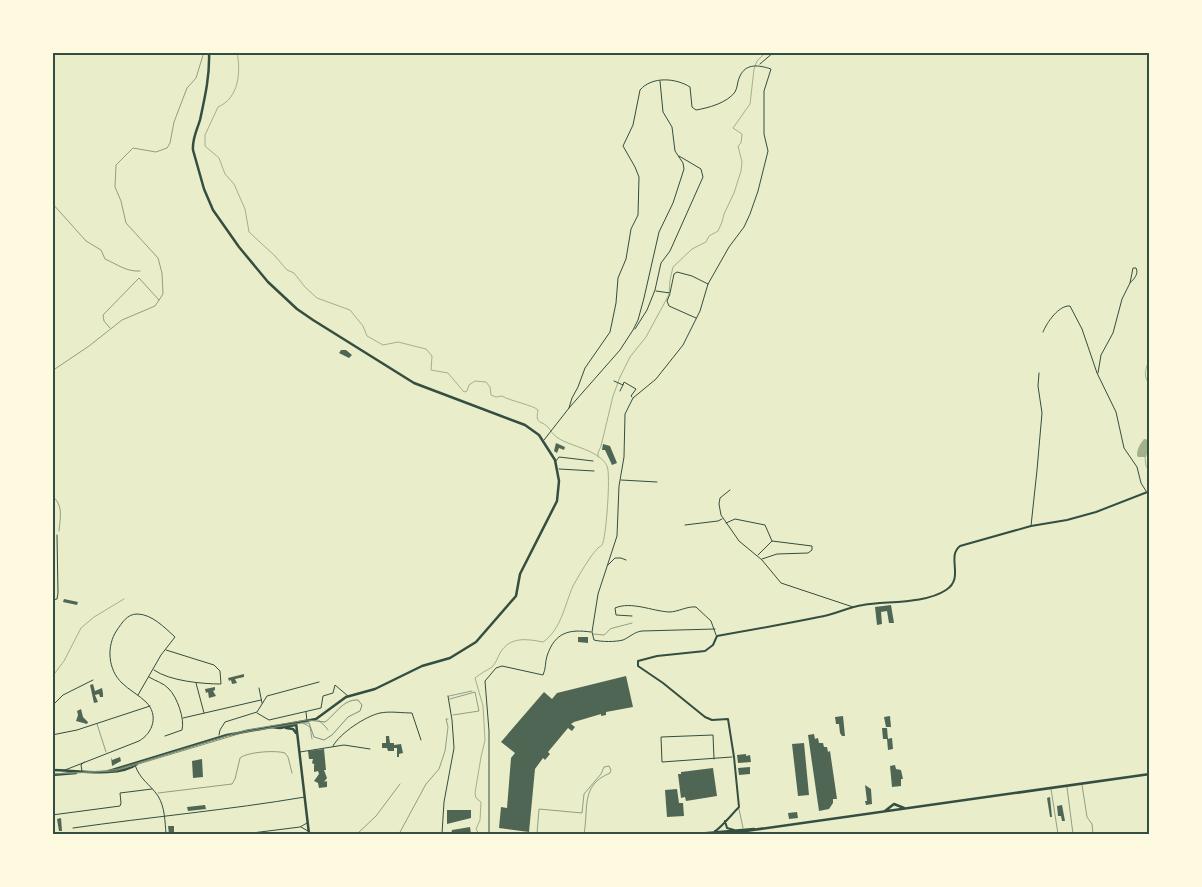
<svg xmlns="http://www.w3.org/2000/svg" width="1202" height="887" viewBox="0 0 1202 887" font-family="'PT Sans',sans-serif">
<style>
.water{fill:#a3b18a}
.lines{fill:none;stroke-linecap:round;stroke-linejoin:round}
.stream{stroke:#a3b18a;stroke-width:1}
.building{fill:#4f6655}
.path{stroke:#344e41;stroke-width:0.5}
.service{stroke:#344e41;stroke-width:0.5}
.minor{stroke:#344e41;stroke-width:1}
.tertiary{stroke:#344e41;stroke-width:2}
.secondary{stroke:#344e41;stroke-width:2.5}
.primary{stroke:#344e41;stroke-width:2.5}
.tram{stroke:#7c8e77;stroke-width:1}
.neatline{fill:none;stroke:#344e41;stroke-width:2}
</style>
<rect width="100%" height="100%" fill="#e9edc9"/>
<path class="water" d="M1144,439l5,1v7l-3,10h-8l-1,-2c0,-6 3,-11 7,-16z"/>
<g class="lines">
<path class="stream" d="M237,52c4,20 2,46 -19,55l-13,28v11l14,12 6,16 9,10 11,25 4,23 26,24 12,14 7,3 11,14 12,11 33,12 13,16 4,10 9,5 7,4 15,-3 28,7 6,7 -1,14 17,3 16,19 3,-1 2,-6 6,-4 11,1 4,5 1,8 5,2 6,-1c8,5 31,9 36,14 -3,15 3,10 10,17 3,4 5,8 10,11 14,9 41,12 49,28 4,7 -1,74 -5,79 -1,1 -2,2 -3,2 -8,7 -21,30 -26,39 -8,18 -12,44 -30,56 -16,-3 -33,-6 -43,11 -2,4 -4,10 -8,14 -6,4 -11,6 -17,11l8,28 2,34 -4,17 -6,36 1,5 5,4 -1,18 -4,9 3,5
M1150,358c-4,10 -8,18 0,27
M1150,394l-2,6 2,7
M1147,441l3,-14
M598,457v-4l3,-7 12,-50 7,-19 10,-20 16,-20 19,-35 4,-8 1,-14 3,-13 19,-18 14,-7 3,-6 9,-5 4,-9 2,-8 10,-21 7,-22 1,-9 -4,-16 3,-3 1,-9 -9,-6 17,-24 4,-35 3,-8 9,-9
M1145,457l1,9 4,6
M52,677l12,-16 17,-33 13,-11 30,-18"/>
</g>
<path class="building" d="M341,350h5l6,5 -3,3 -10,-5z
M556,443l9,4 -1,3 -5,-2 -2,5 -3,-2z
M603,444l7,2 7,17 -5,2 -7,-15h-3z
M64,599l14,3 -1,3 -14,-3z
M891,605l3,18h-5l-2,-12 -6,1 1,12 -5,1 -2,-18z
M578,637h10v6l-10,-1z
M244,674v3l-9,2 2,4 -5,1 -1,-4 -2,1 -1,-3z
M626,676l7,31 -27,5v3l-5,1v-2l-27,8 -3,2 4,3 -3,4 -4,-3 -20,24 2,2 -5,6 -2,-2 -8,11 -6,63 -30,-4 2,-21 6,1 4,-50 4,-5 -14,-11 43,-50 8,7 5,-6z
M93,684l2,7 7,-3 1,5v4h-3l-1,-3 -4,1 3,7 -4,1 -4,-18z
M215,687v3l-2,1 3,5 -7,2 -1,-6 -2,1 -1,-4z
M81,709l2,8 5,5 -1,2 -11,-3 2,-6 -1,-4z
M843,716l2,20h-3l-2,-3 -1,-9h-3l-1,-7z
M890,716l1,11h-5l-2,-10z
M882,728h5l1,11h-5z
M814,734l1,5 3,-1 1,5h4l1,4h3l1,5 2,-1 7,48h-4v4l-4,6 -10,2 -11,-76z
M386,736h3l1,7h4v2l7,-1 2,9 -4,1v3h-2v-9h-3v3h-6l-1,-3h-5v-5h4z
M892,738l1,11 -5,1 -1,-11z
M804,743l5,52 -11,1 -6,-52z
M324,749l2,21h-2l3,8 -3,4 3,-1v6l-8,1 -1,-5 -4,-2 5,-7 -1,-3 -4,1v-7h1l-3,-2 1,-4h-4l-1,-8z
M746,754v2l4,-1 1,7 -13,1 -1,-8z
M111,757l1,3 8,-3 1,4 -9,5z
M202,759l1,18 -10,1 -1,-17z
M895,765l1,4 5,1 2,9h-2v7l-9,1 -2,-21z
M750,767v7l-11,1 -1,-7z
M713,768l4,28 -31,5 -1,-4 -4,1 -3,-24h3v-2z
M865,785l6,4 1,15 -6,1 -1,-4h2z
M677,789l2,14h4l1,13 -17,1 -2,-27z
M1050,797l2,20h-2l-3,-19z
M205,805l1,4 -18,2 -1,-4z
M1062,805l3,16h-3l-1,-5h-3l-1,-10z
M447,810h24v8l-24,6z
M797,812l1,6 -9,1 -1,-6z
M61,818l1,13h-3l-2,-12z
M168,826h6v8h-5z
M470,827l1,7h-20l1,-4z"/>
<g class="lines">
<path class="path" d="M52,203l34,38 15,9 4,9c12,5 21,13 35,12
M110,328l-6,-7 -1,-6 36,-37 20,22
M52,371l37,-25 33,-26 33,-14 8,-12 -1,-21 -4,-15 -32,-35 -5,-22 -6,-14 1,-22 17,-17 23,4 11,-4 3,-5 4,-21 13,-34 9,-10 8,-26
M52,496c12,9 8,22 7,35
M357,834l19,-18 24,-32
M399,834l27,-50 13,-15 6,-18 3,-24 -2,-8h2"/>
<path class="service" d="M593,634l11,1c2,-1 4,-4 6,-6 2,-1 19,-5 22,-6
M449,696l23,-5
M450,699l25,-7 4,19 -26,4
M318,720l6,5 4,5
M303,723l7,4 2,12
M97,724l9,28
M1082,785l5,32 5,7 1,10
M1067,787l6,47
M1051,789l7,45
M158,793l74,-9 3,-5 5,-21c7,-6 35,-8 45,-5l3,4 4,16
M739,809l4,19
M537,834l2,-25 43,4 2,-19 17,-20 3,-7 5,-1 2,4 -1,3c-30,13 -21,34 -26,61"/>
<path class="minor" d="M760,64l14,-12
M656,291l14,2 4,-19 3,-2 15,4 16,8
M670,294l-3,7 2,5 27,12
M635,329l12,-19 8,-20 6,-27 9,-12 33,-74 -2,-8 -22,-13
M1043,332c4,-10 16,-27 27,-26l12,23 15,44 19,39 8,36 13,19 4,16 5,8
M1098,373l3,-18 12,-22 9,-34 8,-16 3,-15h3c3,6 -2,11 -6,15
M614,381l9,4 1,-3 12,7 -5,7 1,1
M620,391l3,-6
M569,408l3,-10 6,-11 7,-19 25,-36 6,-29 2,-25 8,-19 5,-30 7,-14 1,-38 -4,-10 -12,-21 10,-21 7,-35c12,-14 36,-12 50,-3l2,20 4,3c12,-2 31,-7 39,-18 3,-5 2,-11 5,-16 6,-13 19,-11 31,-7l-7,22v43l4,17 -10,40 -8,23 -6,13 -15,20 -21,37 -8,27 -17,34 -27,34 -23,19 -8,16 -1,43 -5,29 -2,50 -19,58 -6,38 2,8c8,2 21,2 29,0 7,-3 11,-8 19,-9l73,-2
M544,440l25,-32 51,-58 13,-20 5,-10 6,-22 15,-66 14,-29 11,-34 -1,-6 -8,-12 -3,-24 -9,-15 -3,-31
M556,461l3,-4 34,4
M559,469l35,2
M621,480l36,2
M730,490l-10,8 -1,6 2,11 18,26 23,19 19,23 72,24
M726,523l9,-4 30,6 7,16
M685,525l33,-4 4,-2
M1031,526l6,-56 5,-57 -4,-27 1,-13
M758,555l14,-14 40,5v4l-4,3 -31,1 -15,5
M608,565l7,-7h6l5,2
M52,600l5,-1 1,-6 -1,-58
M632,616l-16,-1 -1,-7c16,-7 37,3 54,4 9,0 18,-6 27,-5l15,14 5,14
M154,670c15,11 49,14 67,14l-1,-13 -6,-6 -48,-15
M149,677c6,4 15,6 20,12 8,8 16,30 13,41l-17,6
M196,683l8,30
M259,688l3,15
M52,706l11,-11 30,-15
M306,712l1,9
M257,713l12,7 52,-12 2,-12 10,-3 2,-8 13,11
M183,718l78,-18
M52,735l25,-5 73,-24
M219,735l1,-5 5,-8 32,-10 10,-16 52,-14
M333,746c7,-13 33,-30 47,-33 10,-2 22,0 32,0l9,27
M300,752l44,-7 26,4
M714,759l-1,-24 -52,2 1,25 70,-5
M135,765c5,15 15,19 23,31 7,11 7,26 8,38
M65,770l74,-29c14,-8 20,-26 7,-39 -7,-7 -17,-12 -24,-19 -14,-13 -16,-37 -5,-53 5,-7 10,-16 20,-16 15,0 28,14 38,23l-14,18 -23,40
M82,771l-1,-6 3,-3
M52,815l68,-9 1,-3 -1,-10 32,-4
M301,827l7,4
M73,828c77,-11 155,-18 232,-31
M244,834l56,-7 7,-4
M442,834l2,-32 10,-54 -2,-28 -4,-24
M489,834v-103l-4,-50 11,-13 6,-2 41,9c3,-6 2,-13 4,-19 8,-24 22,-27 44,-24"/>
<path class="tertiary" d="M725,821l2,7 7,2
M715,831c5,-2 18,-18 24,-24l-5,-50 -6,-38 -16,1 -7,-3 -42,-34 -25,-17v-5l19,-5 48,-5 8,-6 4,-9c34,-6 68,-12 102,-19 15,-2 29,-10 44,-12 24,-4 62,-1 83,-15 19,-12 0,-33 14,-44l71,-20 36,-6 29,-8 54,-21"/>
<path class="secondary" d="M296,723l13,111
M271,727l9,1 15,-3
M286,728l7,1 3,4
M52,770c22,0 67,8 85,-6
M109,771l118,-36 89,-16 30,-22 29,-8 47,-23 28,-8 26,-16 40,-46 4,-22 37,-73 2,-20 -4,-21 -16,-25 -14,-10 -111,-42 -101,-63 -16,-11 -29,-27 -29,-35 -26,-37 -9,-21 -11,-39c-1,-11 4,-20 7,-30 5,-23 10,-45 9,-68
M52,775l24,-2"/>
<path class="primary" d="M885,811l9,-7 10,4
M696,834l58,-5
M724,834l426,-60"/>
<path class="tram" d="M52,774l51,-3 15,-2 128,-39 61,-10 18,2c10,-7 18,-23 33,-22l4,5 -2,6 -12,6 -16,18 -8,5 -10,-3 -5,-14h-8l-56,9 -130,39 -63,3"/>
</g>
<rect width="1202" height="887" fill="none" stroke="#fefae0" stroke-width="108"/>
<rect x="54" y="54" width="1094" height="779" class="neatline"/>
</svg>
